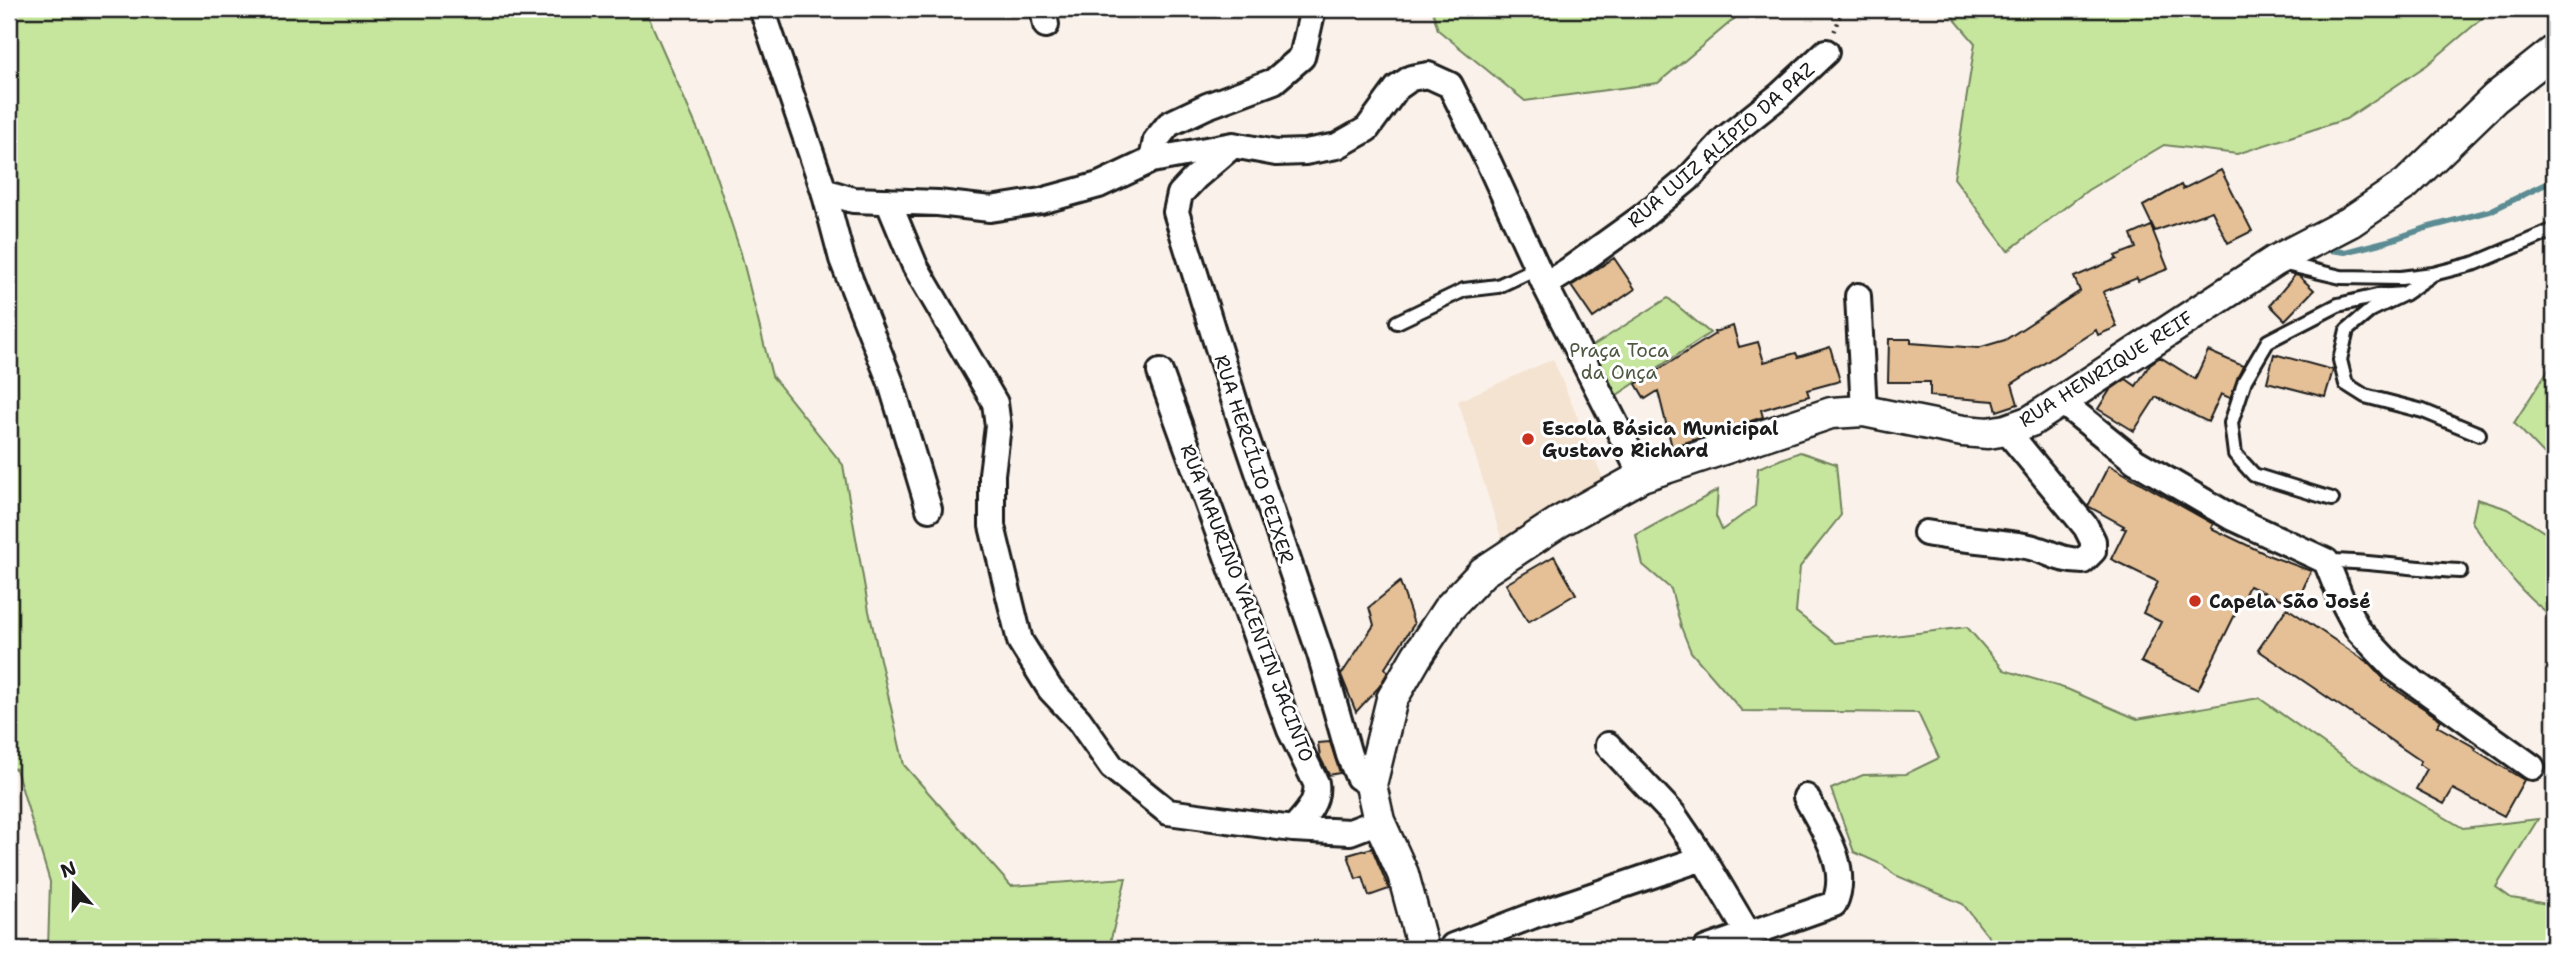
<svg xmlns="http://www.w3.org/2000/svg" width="2563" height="958" viewBox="0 0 2563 958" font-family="'Shantell Sans',sans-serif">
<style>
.built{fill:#f4e3d1}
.green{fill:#c6e69e;stroke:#71815d;stroke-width:2}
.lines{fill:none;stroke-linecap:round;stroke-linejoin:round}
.stream{stroke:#5c8c93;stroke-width:6}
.building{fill:#e5c096;stroke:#1c1c1c;stroke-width:2}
.service-casing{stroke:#1c1c1c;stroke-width:18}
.minor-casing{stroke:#1c1c1c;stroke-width:30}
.tertiary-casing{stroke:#1c1c1c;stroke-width:35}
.path{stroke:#1c1c1c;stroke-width:3.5;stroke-dasharray:2 5;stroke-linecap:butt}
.service{stroke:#fff;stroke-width:12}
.minor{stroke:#fff;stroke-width:24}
.tertiary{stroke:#fff;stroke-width:30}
.poi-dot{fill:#c8321e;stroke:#fff;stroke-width:2.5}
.labels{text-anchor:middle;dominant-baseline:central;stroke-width:6;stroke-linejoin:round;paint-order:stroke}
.street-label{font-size:19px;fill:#1c1c1c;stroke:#fff}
.park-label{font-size:19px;fill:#4f5943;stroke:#fff}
.poi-label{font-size:19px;font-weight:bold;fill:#1c1c1c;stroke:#fff;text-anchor:start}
</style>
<rect width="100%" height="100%" fill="#faf2ea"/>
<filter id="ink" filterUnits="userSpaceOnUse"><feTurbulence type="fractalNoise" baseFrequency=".0143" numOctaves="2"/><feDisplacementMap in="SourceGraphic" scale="14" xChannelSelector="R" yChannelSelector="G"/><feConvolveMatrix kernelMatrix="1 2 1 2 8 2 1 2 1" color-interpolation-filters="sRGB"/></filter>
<g filter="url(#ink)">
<path class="built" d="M1553,359l50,119 -12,13 -89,50 -44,-140z"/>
<path class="green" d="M9,9h636l64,146 32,98 31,123 71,89 26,146 35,154 107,121 115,-8 -16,65 -6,6h-1056l2,-67 -34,-113 -7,-1z
M1432,9h314l-88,74 -133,18 -87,-71z
M1946,9h547l-66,56 -81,54 -109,35 -73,-9 -76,45 -80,61 -54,-73 21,-135z
M1668,298l42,35 -102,68 -25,-49z
M2554,368v97l-40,-42 34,-53z
M1800,452l36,12 5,51 -41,52 -4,45 40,31 131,-16 37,43 63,19 70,30 122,-21 89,63 115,67 75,-9 -42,68 15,11 43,7v44h-556l-35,-45 -68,-29 -12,-10 -29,-13 -23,-63 32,-14 43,-1 33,-16 -21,-45 -176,-2 -51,-59 -10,-25 -10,-38 -28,-24 -7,-30 82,-45 -2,26 6,14 33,-24 3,-38z
M2477,499l31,10 41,26 5,-6v88c-36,-23 -58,-60 -82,-95z"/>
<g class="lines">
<path class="stream" d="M2330,250l15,2 43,-11 38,-13 64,-17 64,-31"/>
</g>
<path class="building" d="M2221,170l31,61 -24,12 -16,-32 -57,20 -12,-25 38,-21 2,4z
M2151,226l17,43 -30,12 -1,-3 -34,14 14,35 -19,8 -2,-5 -84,54 6,20 -21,7 -3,-10 -64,-5v-14h-42l1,-43h22v4l67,5 27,-8 75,-49 -6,-14 43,-18 -2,-3 21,-8 -5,-13z
M1614,258l21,31 -42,29 -22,-32z
M2295,275l4,1 15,14 -29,30 -15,-15z
M1733,326l6,21 19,-5 6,20 32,-9 2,4 32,-10 10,34 -33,9 2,6 -48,14 2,7 -91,30 -14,-56 -13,8 -9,-15 79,-50 -1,-2z
M2208,351l35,15 -13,32 -9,-4 -13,28 -52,-25 -22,34 -36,-22 12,-19 16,-11 10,7 14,-22 10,-7 35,22z
M2274,354l59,16 -8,27 -58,-15z
M2109,465l104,59 -2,4 59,28 41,15 -15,34 -47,-19 -51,104 -57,-28 20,-40 -18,-9 15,-31 -47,-23 15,-30 -4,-1 2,-2 -36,-20z
M1554,556l22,38 -48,28 -22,-38z
M1400,582l14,42 -29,44 3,4 -9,15 -23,25 -15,-37 33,-50 -5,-18z
M2287,608l83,56 14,15 -1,2 58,39 -4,6 39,22 -1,2 49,30 -20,36 -51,-27 -9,15 -28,-15 11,-20 -8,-5 2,-3 -163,-111z
M1330,742l10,31 -11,2 -9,-18 -2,-14z
M1372,848l17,41 -20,7 -6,-19 -7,2 -8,-24z"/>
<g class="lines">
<defs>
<path id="service" d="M2281,263l60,14 60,1 32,-4 43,-11 78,-33
M2433,274l-29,20 -33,16 -24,20 -7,30 6,24 19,12 58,15 56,23
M1397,322l67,-32 34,-4 39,-18
M2332,499l-78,-24 -19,-21 -4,-31 14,-43 23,-39 70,-36 39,-9 27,-2
M2326,561c45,0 89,8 134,10"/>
<path id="minor" d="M762,9l62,182 18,68 49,124 38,126
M1043,9l3,16
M1231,147l-36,31 -15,16 -4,18 65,210 79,232 29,101 9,22 13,8
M1152,160l4,-20 13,-16 38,-18 67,-25 28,-24 11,-48
M824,191l29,9 85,3 52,6 51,-8 58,-16 53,-25 81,-15 43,8 29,-1 32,-6 30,-17 30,-41 14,-10 17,-3 22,10 39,78 56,122 97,191
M888,201l27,65 80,137 3,23 -6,48v52l28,115 30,48 29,31 33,47 56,45 125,17 57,3 29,-11
M1545,285l24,-15 72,-52 47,-39 38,-41 54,-43 46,-43
M1858,296l6,115
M1160,372l130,358 26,53c3,19 -11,33 -23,46
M2062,402l73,59 96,56 95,44 14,35 18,34 36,38 138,99
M1926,533c33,6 66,8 99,13 21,3 32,15 58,15l10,-10v-10l-7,-14 -80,-97
M1608,745l65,69 30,44 46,77
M1453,946l79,-30 171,-58
M1706,949l128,-45c17,-36 -11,-75 -28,-107"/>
<path id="tertiary" d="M1423,949l-20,-75 -24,-53 -8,-36 21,-86 25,-43 31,-47 35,-37 76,-50 83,-46 189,-63 33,-2 99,20 25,2 18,-3 25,-9 244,-160 75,-39 56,-38 89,-86 59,-47"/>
</defs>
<use href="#service" class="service-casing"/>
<use href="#minor" class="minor-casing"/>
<use href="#tertiary" class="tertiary-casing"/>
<path class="path" d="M1834,31l9,-22"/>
<use href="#service" class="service"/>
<use href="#minor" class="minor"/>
<use href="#tertiary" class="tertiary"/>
</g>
</g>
<g class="poi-dot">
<circle cx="1528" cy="439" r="7"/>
<circle cx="2195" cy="601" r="7"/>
</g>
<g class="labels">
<g class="street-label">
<text transform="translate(1721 145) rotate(-41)">RUA LUIZ ALÍPIO DA PAZ</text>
<text transform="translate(2106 369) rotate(-32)">RUA HENRIQUE REIF</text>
<text transform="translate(1254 459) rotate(72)">RUA HERCÍLIO PEIXER</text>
<text transform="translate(1247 603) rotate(69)">RUA MAURINO VALENTIN JACINTO</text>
</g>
<g class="park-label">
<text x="1619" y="350">Praça Toca<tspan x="1619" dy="22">da Onça</tspan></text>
</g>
<g class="poi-label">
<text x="1542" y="428">Escola Básica Municipal<tspan x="1542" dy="22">Gustavo Richard</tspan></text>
<text x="2209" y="601">Capela São José</text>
</g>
</g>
<rect width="2563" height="958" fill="none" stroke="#fff" stroke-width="35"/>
<rect x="18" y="18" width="2528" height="923" fill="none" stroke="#1c1c1c" stroke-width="2.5" filter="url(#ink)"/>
<g transform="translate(74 885) rotate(340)" stroke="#ffffff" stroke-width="5" paint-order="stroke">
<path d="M0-5L12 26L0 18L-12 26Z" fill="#1c1c1c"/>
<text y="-10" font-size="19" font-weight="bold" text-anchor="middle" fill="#1c1c1c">N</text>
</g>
</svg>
